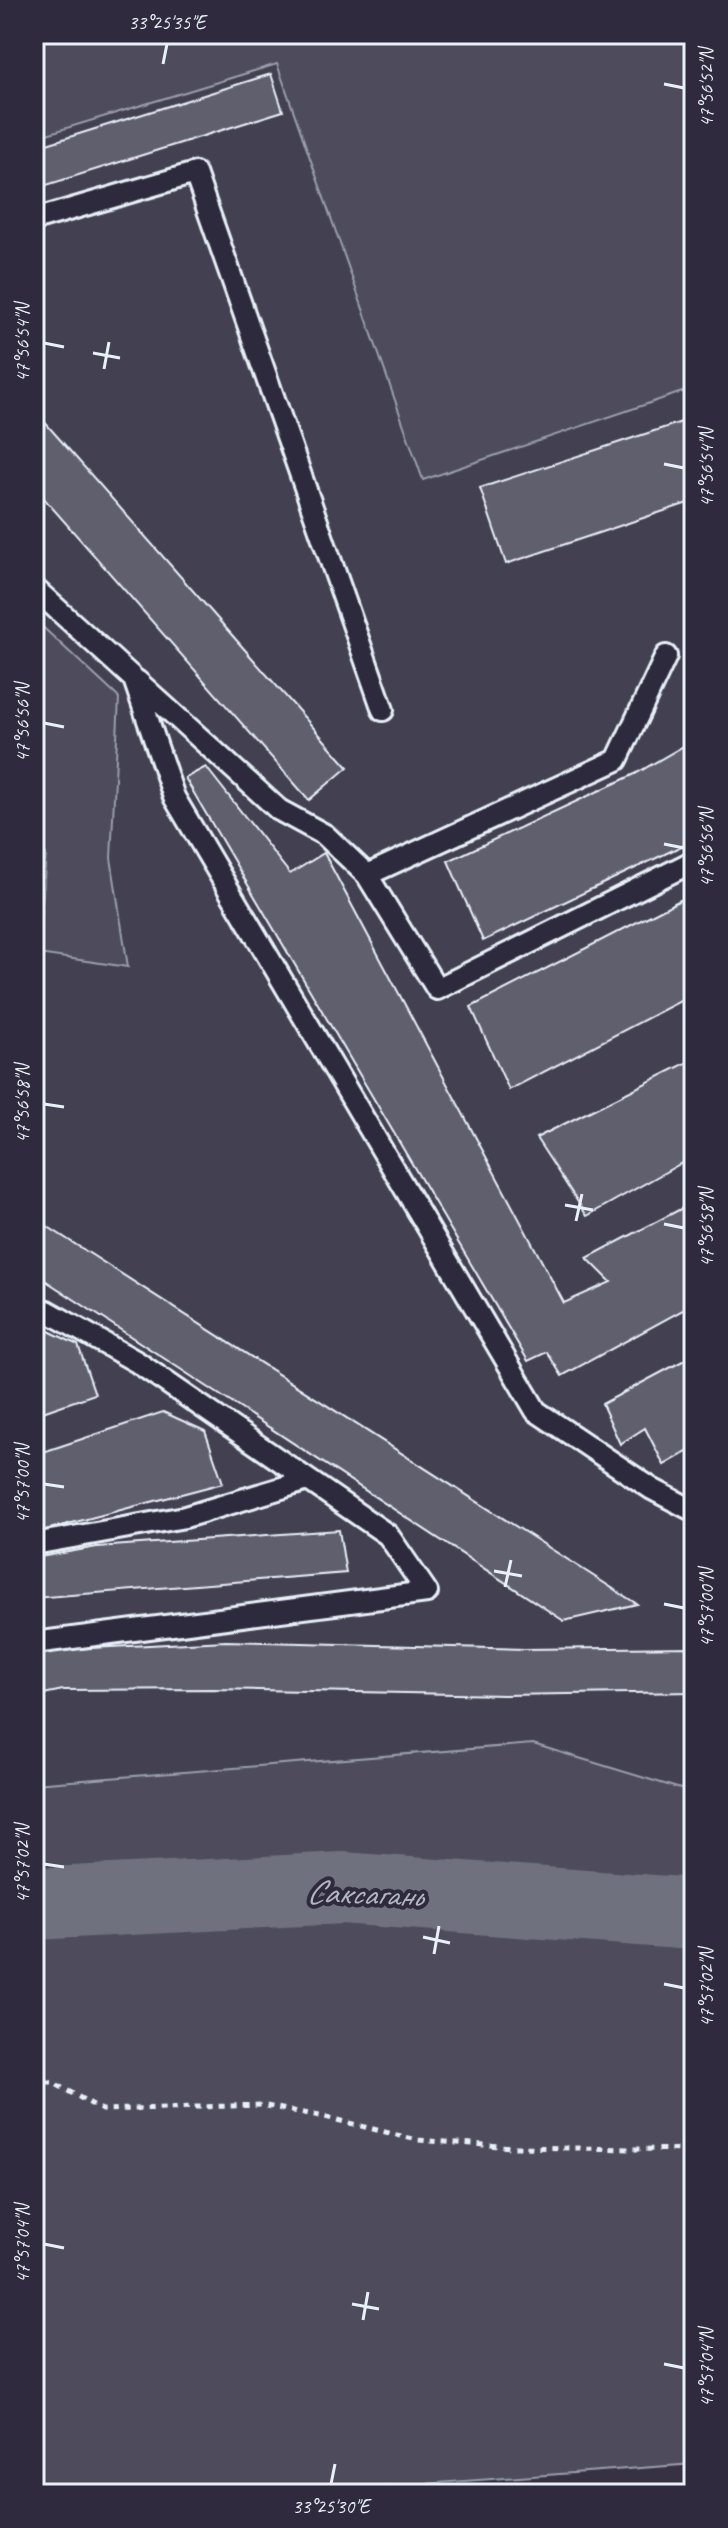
<svg xmlns="http://www.w3.org/2000/svg" width="728" height="2528" viewBox="0 0 728 2528" font-family="Caveat,sans-serif">
<style>
.built{fill:#433f51}
.green{fill:#4d4b5c;stroke:#9a9eaa;stroke-width:2}
.lines{fill:none;stroke-linecap:round;stroke-linejoin:round}
.river{stroke:#70717f;stroke-width:72}
.building{fill:#605e6e;stroke:#e8f1f8;stroke-width:2}
.service-casing{stroke:#e8f1f8;stroke-width:26}
.path{stroke:#e8f1f8;stroke-width:5;stroke-dasharray:6 6;stroke-linecap:butt}
.service{stroke:#2f2a3d;stroke-width:20}
.ticks{fill:none;stroke:#e8f1f8;stroke-width:3}
.labels{text-anchor:middle;dominant-baseline:central;stroke-width:8;stroke-linejoin:round;paint-order:stroke}
.water-label{font-size:34px;font-style:italic;fill:#b2b7c2;stroke:#2f2a3d}
.neatline{fill:none;stroke:#e8f1f8;stroke-width:3}
.ticks-label{font-size:20px;text-anchor:middle;fill:#e8f1f8}
</style>
<rect width="100%" height="100%" fill="#363244"/>
<filter id="ink" filterUnits="userSpaceOnUse"><feTurbulence type="fractalNoise" baseFrequency=".0125" numOctaves="2"/><feDisplacementMap in="SourceGraphic" scale="16" xChannelSelector="R" yChannelSelector="G"/><feConvolveMatrix kernelMatrix="1 2 1 2 8 2 1 2 1" color-interpolation-filters="sRGB"/></filter>
<g filter="url(#ink)">
<path class="built" d="M277,63l146,417 271,-92v1405l-161,-49 -499,40v-931l12,1 81,112 -16,-108 8,-159 -85,-80v-481z"/>
<path class="green" d="M34,34h660v354l-271,92 -146,-416 -243,74z
M34,619l85,79 -8,160 17,109 -90,-13 8,-100 -12,-1z
M533,1744l161,49v671l-406,30h-254v-710z"/>
<g class="lines">
<path class="river" d="M34,1904l308,-16 352,26"/>
</g>
<path class="building" d="M271,74l12,37 -249,78v-41z
M34,410l314,357 -39,33 -275,-313z
M694,418v83l-188,63 -26,-76z
M694,740v100l-211,101 -35,-80 187,-87z
M206,767l84,107 34,-21 240,450 47,-21 -24,-24 107,-56v102l-132,72 -15,-24 -19,9 -343,-583z
M694,893v101l-185,96 -38,-83z
M694,1059v97l-107,60 -51,-78z
M42,1223l595,381 -73,17 -530,-348v-47z
M34,1324l44,21 17,49 -61,21z
M694,1355v93l-30,17 -19,-37 -25,16 -18,-40z
M163,1412l42,19 18,52 -189,50v-78z
M339,1530l7,43 -312,25v-40l63,-11z
M226,1641l298,8 170,-2v45l-190,3 -292,-6 -149,1 -29,6v-45z"/>
<g class="lines">
<defs>
<path id="service" d="M34,220l161,-47 188,537
M34,588l100,91 40,118 362,614 116,78 42,22
M137,681l142,129 46,25 42,40 70,114 257,-128
M367,875l250,-115 49,-104
M34,1308l13,3 90,51 251,173 39,57 -393,51
M34,1544l151,-27 123,-37"/>
</defs>
<use href="#service" class="service-casing"/>
<path class="path" d="M34,2082h18l50,28 159,-5 64,12 92,23 96,7 181,3"/>
<use href="#service" class="service"/>
</g>
</g>
<path class="ticks" d="M163,64l4,-20M664,84l20,4M44,343l20,4M93,353l27,5M104,369l5,-27M664,464l20,4M44,723l20,4M664,844l20,4M44,1104l20,3M565,1205l28,5M576,1221l6,-27M664,1224l20,4M44,1484l20,3M494,1571l28,5M505,1587l6,-27M664,1604l20,4M44,1864l20,3M423,1937l27,6M434,1954l5,-28M664,1984l20,4M44,2244l20,4M352,2304l27,5M363,2320l5,-28M664,2364l20,4M331,2484l4,-20"/>
<g class="labels">
<g class="water-label">
<text transform="translate(364 1893) rotate(2)">Саксагань</text>
</g>
</g>
<rect width="728" height="2528" fill="none" stroke="#2f2a3d" stroke-width="88"/>
<rect x="44" y="44" width="640" height="2440" class="neatline"/>
<g class="ticks-label">
<text x="167" y="29">33°25'35"E</text>
<text transform="translate(706 88) rotate(-90)" y="7">47°56'52"N</text>
<text transform="translate(22 343) rotate(-90)" y="7">47°56'54"N</text>
<text transform="translate(706 468) rotate(-90)" y="7">47°56'54"N</text>
<text transform="translate(22 723) rotate(-90)" y="7">47°56'56"N</text>
<text transform="translate(706 848) rotate(-90)" y="7">47°56'56"N</text>
<text transform="translate(22 1104) rotate(-90)" y="7">47°56'58"N</text>
<text transform="translate(706 1228) rotate(-90)" y="7">47°56'58"N</text>
<text transform="translate(22 1484) rotate(-90)" y="7">47°57'00"N</text>
<text transform="translate(706 1608) rotate(-90)" y="7">47°57'00"N</text>
<text transform="translate(22 1864) rotate(-90)" y="7">47°57'02"N</text>
<text transform="translate(706 1988) rotate(-90)" y="7">47°57'02"N</text>
<text transform="translate(22 2244) rotate(-90)" y="7">47°57'04"N</text>
<text transform="translate(706 2368) rotate(-90)" y="7">47°57'04"N</text>
<text x="331" y="2513">33°25'30"E</text>
</g>
</svg>
